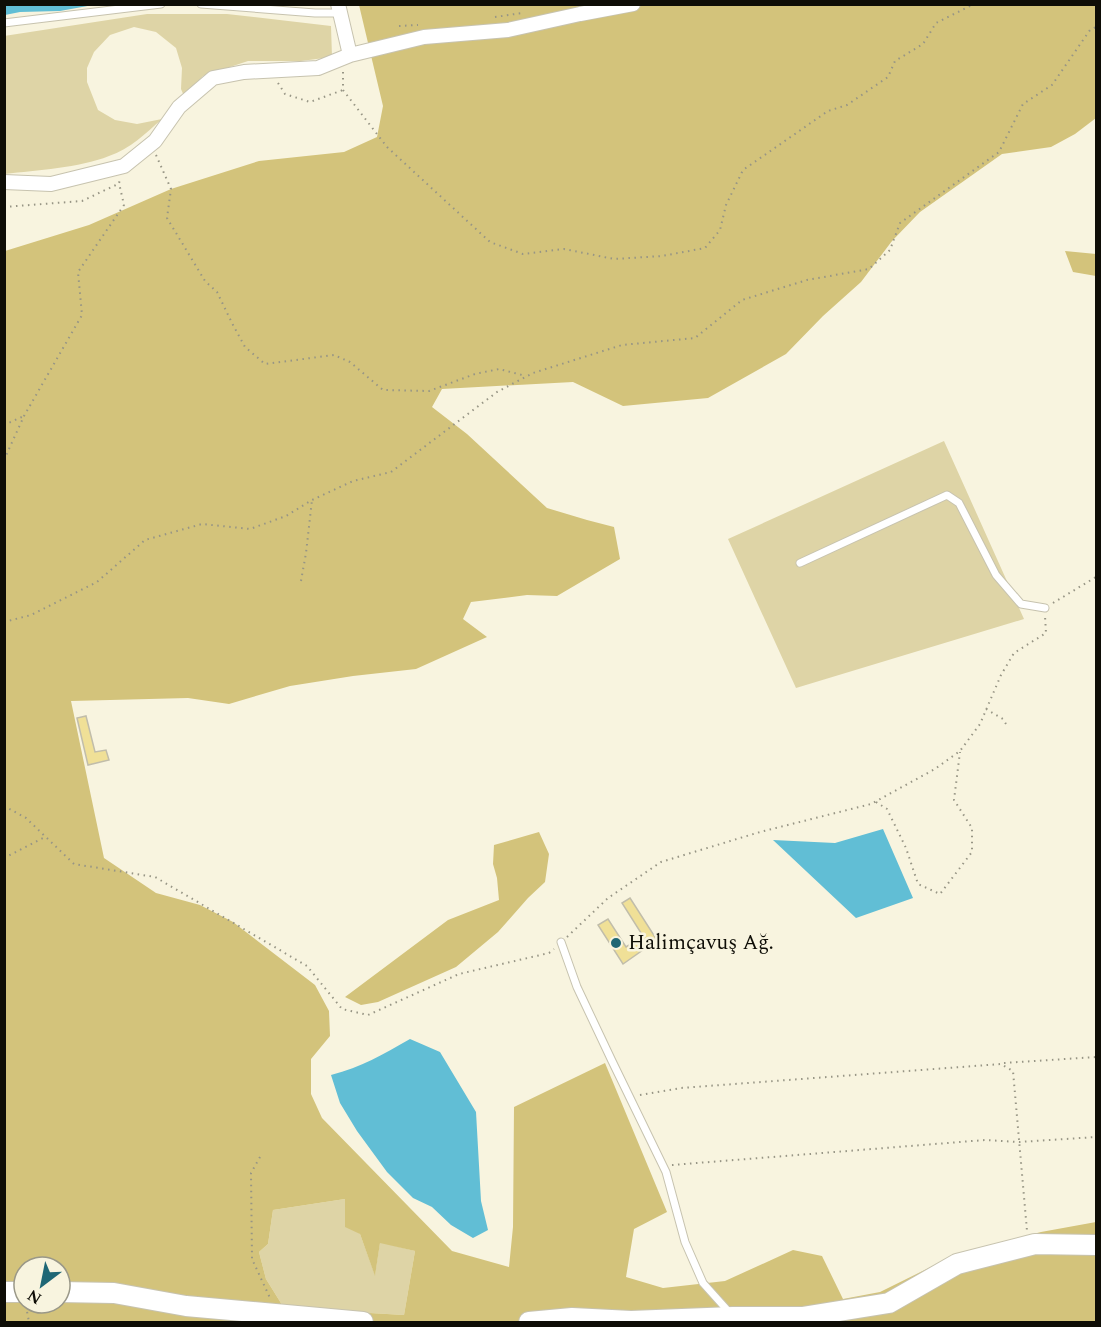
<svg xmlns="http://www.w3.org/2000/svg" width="1101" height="1327" viewBox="0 0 1101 1327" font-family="Spectral,serif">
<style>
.green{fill:#ded4a6}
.forest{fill:#d3c37b;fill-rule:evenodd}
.water{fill:#61bed5}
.building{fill:#f0e097;stroke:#c1bdaa;stroke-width:1.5}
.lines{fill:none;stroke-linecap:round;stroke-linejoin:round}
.lane-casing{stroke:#c7c3af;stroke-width:9}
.street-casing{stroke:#c7c3af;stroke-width:16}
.secondary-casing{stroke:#c7c3af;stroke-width:22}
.path{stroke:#979585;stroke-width:2;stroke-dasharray:1.5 4.5;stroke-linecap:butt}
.lane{stroke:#fff;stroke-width:7}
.street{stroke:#fff;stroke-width:14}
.secondary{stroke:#fff;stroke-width:20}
.poi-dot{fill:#1f6775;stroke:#f8f4df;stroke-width:2}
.labels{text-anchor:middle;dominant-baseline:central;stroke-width:5;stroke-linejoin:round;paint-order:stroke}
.poi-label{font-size:21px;fill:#0e0d06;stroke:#f8f4df;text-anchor:start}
</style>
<rect width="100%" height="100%" fill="#f8f4df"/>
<path class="green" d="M147,14h80l104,12 1,31 -31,4h-53l-45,15 -19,20 -3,-7 1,-21 -6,-20 -20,-16 -22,-5 -24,8 -16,17 -7,16v14l11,28 17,10 22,4 25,-5c-16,14 -32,30 -53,37 -30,12 -72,14 -104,18l-1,-100 2,-7 -1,-2 -1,-29z
M944,441l80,178 -228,69 -68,-149z
M345,1199l15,35 15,41 5,-33 35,9 -11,64 -120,-7 -18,-29 -7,-27 9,-8 5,-34z"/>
<path class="forest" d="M359,5h737v113l-21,16 -24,13 -49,7 -82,58 -28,29 -31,41 -38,34 -37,38 -78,44 -85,8 -50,-24 -131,7 -10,18 35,27 80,74 40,12 27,7 6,32 -63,37 -30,-1 -56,7 -8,17 24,18 -71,32 -63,7 -63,10 -61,18 -41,-6 -117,3 33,157 52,35 44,12 33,17 82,63 14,26 1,25 -19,23v35l11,24 130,133 57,16 4,-40 1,-120 91,-44 62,149 -33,17 -8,48 37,11 62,-7 68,-31 29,6 21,43 37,-7 77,-38 84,-22 55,-10v100h-1091v-1071l84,-26 82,-36 88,-28 85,-9 33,-15 6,-31zM345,1199v28l15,7 15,42 5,-33 35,8 -11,64 -120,-7 -18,-29 -7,-27 9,-8 5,-34zM24,1267h36v36h-36z
M1065,251l31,3v22l-23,-4z
M539,832l10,22 -4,28 -17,16 -30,34 -42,35 -78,35 -17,3 -16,-8 103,-77 51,-20 -2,-22 -4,-14 1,-19z"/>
<path class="water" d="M5,4h88v1l-33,6 -40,1 -15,3z
M883,829l30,69 -57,20 -83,-78 62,3z
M410,1039l30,13 36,60 5,89 7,29 -15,8 -22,-13 -19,-18 -19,-9 -26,-26 -30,-41 -17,-28 -9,-28c31,-8 51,-20 79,-36z"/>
<path class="building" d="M86,716l9,36 11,-2 3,10 -21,5 -11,-47z
M630,898l27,42 -34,24 -25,-39 10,-6 18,28 17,-11 -21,-33z"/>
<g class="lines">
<defs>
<path id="lane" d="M201,4l114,9h25
M4,23l157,-19
M800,563l147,-68 12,8 37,72 25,29 24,4
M561,942l16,45 35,74 54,111 19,70 18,41 26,29"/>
<path id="street" d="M338,4l12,51
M4,182l47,2 73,-18 31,-25 24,-34 34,-29 31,-6 74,-4 32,-13 74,-18 84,-7 72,-16 53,-10"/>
<path id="secondary" d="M4,1292h20
M60,1292l54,1 72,13 177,16
M529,1322l43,-4 59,3 102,-4h69l87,-14 68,-39 78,-20 61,1"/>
</defs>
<use href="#lane" class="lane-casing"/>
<use href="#street" class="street-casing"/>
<use href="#secondary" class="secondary-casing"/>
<path class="path" d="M495,17l27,-4
M399,26l19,-1
M343,72v18l44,57 103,95 33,12 41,-5 50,10 48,-3 43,-8 15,-18 6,-25 17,-35 85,-59 19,-6 41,-28 7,-16 28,-17 13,-21 38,-19
M278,83l7,11 25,8 33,-12
M156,155l15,34 -4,29 38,63 12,11 15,31 13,24 20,17 69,-9 16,7 33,28 46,1 46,-17 24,-5 27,7
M4,207l78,-6 36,-17
M4,425l20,-9
M4,460l20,-44 58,-101 -4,-43 46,-67 -5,-22 1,-3
M301,581l5,-28 6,-53
M1053,603l43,-26
M4,622l27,-7 66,-33 48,-42 57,-16 48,5 36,-13 26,-16 41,-19 38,-9 106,-80 36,-19 89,-28 73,-7 47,-38 65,-20 62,-11 21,-19 10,-27 99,-71 24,-48 29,-19 38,-55 6,-3
M986,709l17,10 3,5
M876,802l11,7 19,39 12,36 22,10 32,-42v-24l-18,-28 6,-48
M4,806l22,12 48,46 81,13 152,89 35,43 26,6 91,-41 90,-21 5,-4
M4,858l41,-21
M567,937l41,-39 53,-36 99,-30 111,-28 64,-35 25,-18 20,-27 21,-49 13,-22 32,-20 -1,-17
M1004,1063l92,-6
M640,1095l41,-7 320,-24 12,7 14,160
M260,1157l-9,16 1,86 18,39
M672,1165l313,-25 34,2 77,-5
M26,1306l3,16"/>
<use href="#lane" class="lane"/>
<use href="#street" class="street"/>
<use href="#secondary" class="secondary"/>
</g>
<circle class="poi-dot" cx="616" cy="943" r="6"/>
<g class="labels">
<g class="poi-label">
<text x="628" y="943">Halimçavuş Ağ.</text>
</g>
</g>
<rect width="1101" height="1327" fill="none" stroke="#0e0d06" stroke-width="12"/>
<g transform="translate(42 1285) rotate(212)"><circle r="28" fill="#f8f4df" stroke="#9a9888" stroke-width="1.5"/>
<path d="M0-4.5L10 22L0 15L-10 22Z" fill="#1f6775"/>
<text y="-9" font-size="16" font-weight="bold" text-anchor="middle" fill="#0e0d06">N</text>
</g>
</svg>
